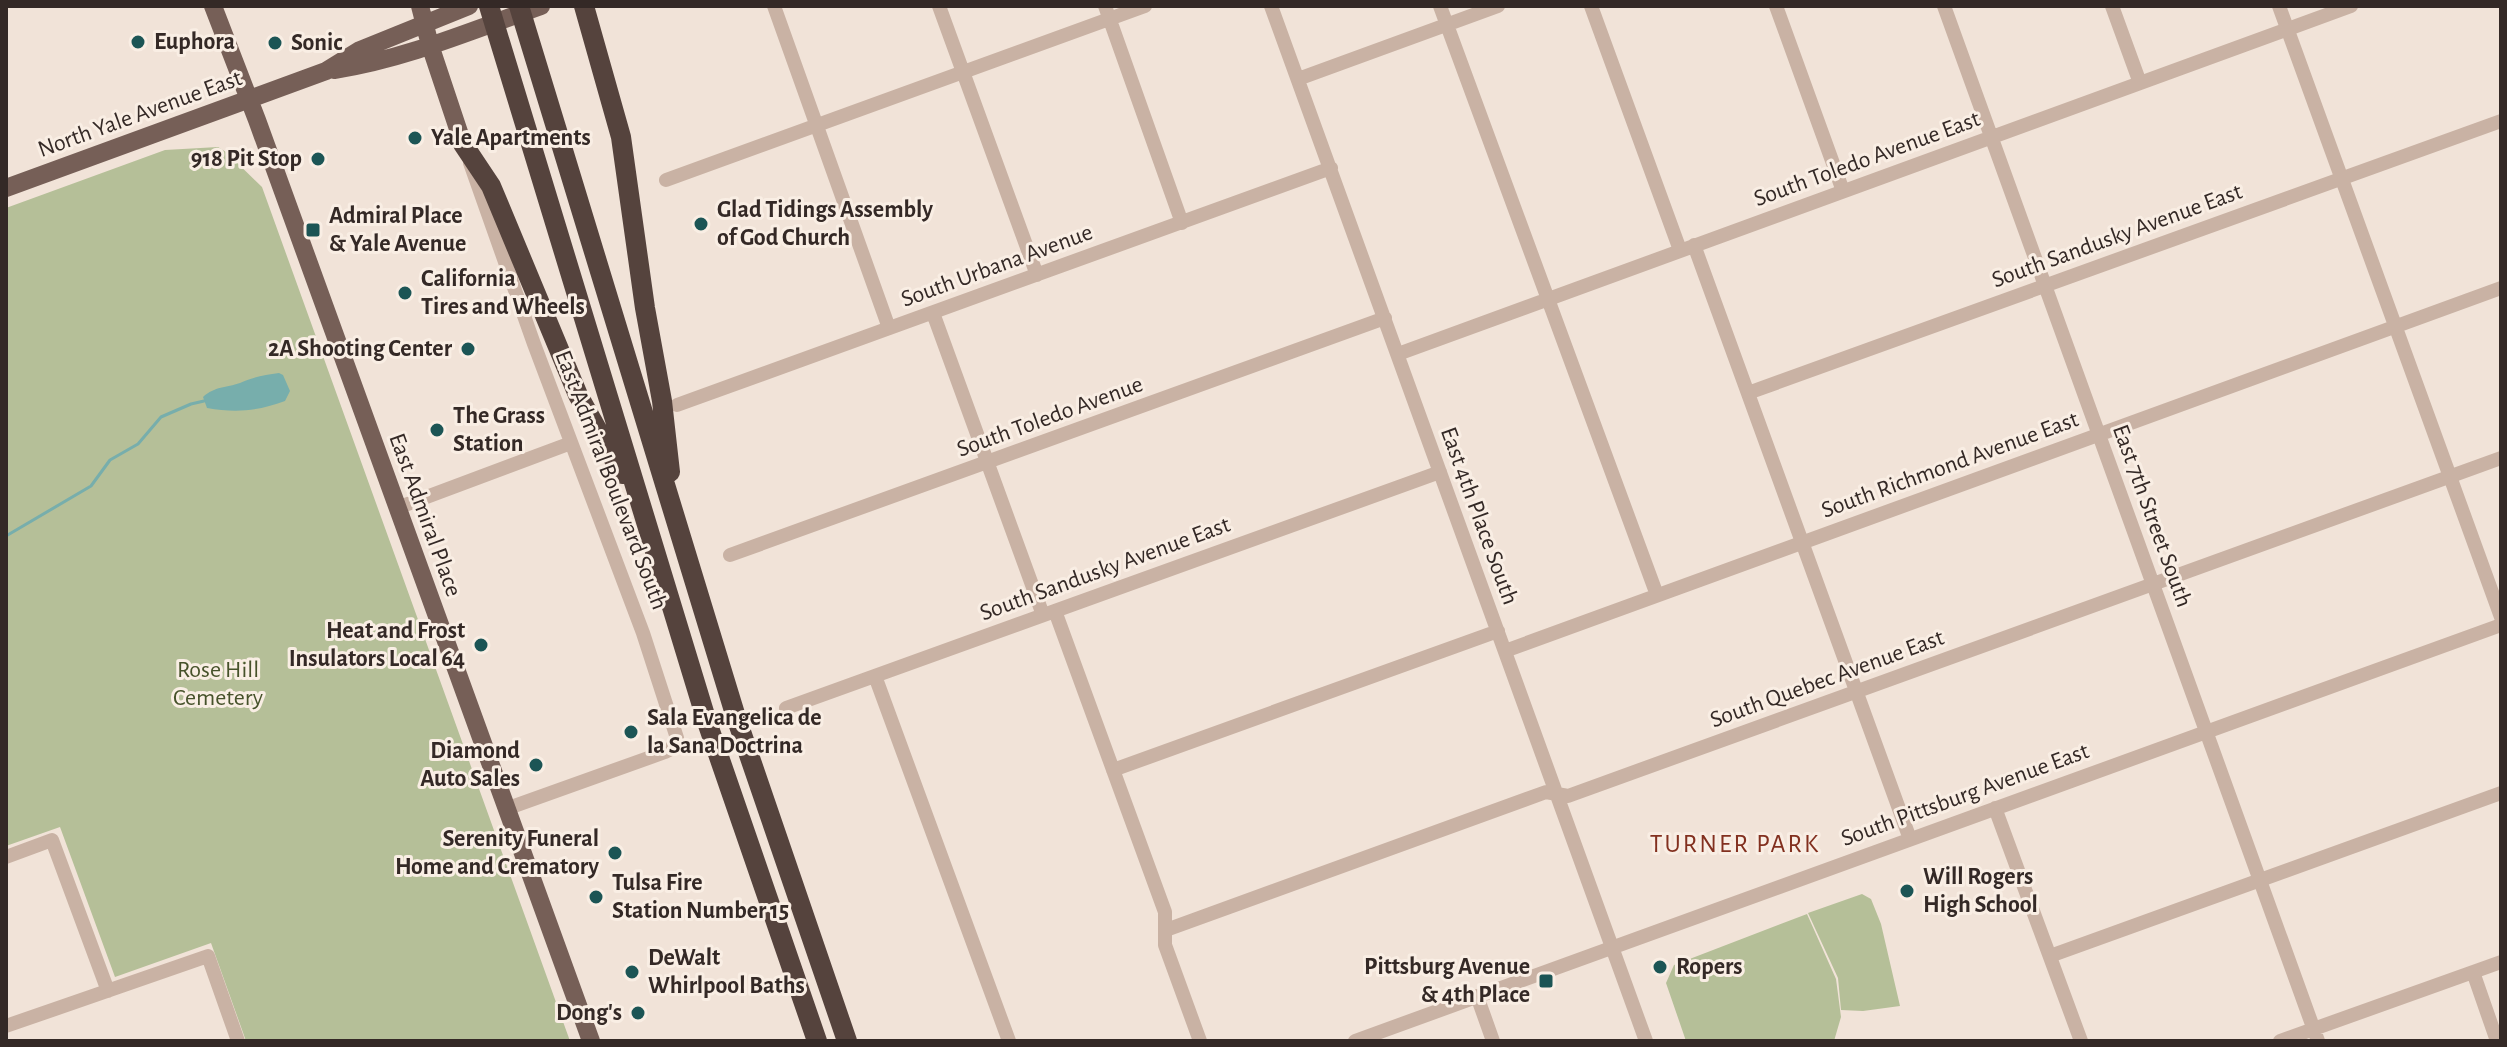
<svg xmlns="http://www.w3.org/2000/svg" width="2507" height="1047" viewBox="0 0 2507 1047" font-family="'Alegreya Sans',sans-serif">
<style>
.green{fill:#b5bf98}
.water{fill:#77aeac}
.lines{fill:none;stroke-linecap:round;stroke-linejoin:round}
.stream{stroke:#77aeac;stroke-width:3}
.minor{stroke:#c9b2a4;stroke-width:14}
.major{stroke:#765f57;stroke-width:18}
.highway{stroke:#55433d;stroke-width:20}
.poi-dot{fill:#1c5555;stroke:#f9eee4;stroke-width:3}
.labels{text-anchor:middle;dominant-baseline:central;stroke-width:6;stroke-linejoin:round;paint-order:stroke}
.poi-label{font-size:24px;font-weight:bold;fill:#342926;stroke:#f9eee4;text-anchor:start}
.street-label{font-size:24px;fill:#342926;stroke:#f9eee4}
.park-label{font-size:24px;fill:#46522a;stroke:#f9eee4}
.neighbourhood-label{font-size:26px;letter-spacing:2px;fill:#82301f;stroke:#f9eee4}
</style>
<rect width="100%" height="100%" fill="#f1e3d8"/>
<path class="green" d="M218,147l8,5 36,35 308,854h-324l-35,-98 -96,34 -55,-150 -54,19v-638l159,-58z
M1862,894l9,5 10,25 19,82 -37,5 -22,-1 -3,-32 -30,-65z
M1807,914l29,65 5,38 -7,24h-148l-20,-58 8,-18z"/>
<path class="water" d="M279,373l4,2 7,16 -5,10c-27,10 -49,12 -78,7l-4,-11c12,-11 23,-9 37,-14 13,-6 24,-8 39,-10z"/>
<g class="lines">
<path class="stream" d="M6,536l85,-50 19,-26 28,-16 23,-27 30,-13 13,-3"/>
<path class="minor" d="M774,6l115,322
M939,6l98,269
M1105,6l77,217
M1271,6l375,1035
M1440,6l217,589
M1591,6l89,244
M1776,6l67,185
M1944,6l374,1035
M2112,6l28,77
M2279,6l222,611
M1298,79l200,-73
M470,163l64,181 109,289 34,105 -6,11 -6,3 -159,57
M666,180l479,-174
M1694,245l216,594
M933,313l110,302
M1398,354l953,-348
M1748,393l753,-272
M677,405l654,-237
M397,508l174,-65
M730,555l655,-237
M1055,611l110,301v33l35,96
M1505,651l996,-363
M875,676l134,365
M786,708l654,-236
M1113,770l385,-139
M1995,808l86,233
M6,857l46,-17 56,151
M1166,930l380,-138 22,4 933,-338
M2050,956l451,-163
M2473,972l24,69
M1477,996l16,45
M6,1026l202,-70 30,85
M1355,1041l1146,-416
M2280,1041l221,-79"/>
<path class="major" d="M213,6l44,114 334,921
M420,6l10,39 33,99
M334,70c71,-11 139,-40 207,-64
M6,188l320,-117 34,-21 109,-44"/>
<path class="highway" d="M489,6l218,716 110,319
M519,6l216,708 112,327
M584,6l37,131 24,171 17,93 8,71
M463,144l28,42 87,209 44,79"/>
</g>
<g class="poi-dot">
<circle cx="138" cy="42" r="8"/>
<circle cx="275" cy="43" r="8"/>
<circle cx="415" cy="138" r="8"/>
<circle cx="318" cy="159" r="8"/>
<circle cx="701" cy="224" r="8"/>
<rect x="305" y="222" width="16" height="16" rx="4"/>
<circle cx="405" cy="293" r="8"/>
<circle cx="468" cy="349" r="8"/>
<circle cx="437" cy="430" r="8"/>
<circle cx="481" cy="645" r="8"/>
<circle cx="631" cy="732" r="8"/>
<circle cx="536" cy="765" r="8"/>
<circle cx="615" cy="853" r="8"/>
<circle cx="1907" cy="891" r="8"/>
<circle cx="596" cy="897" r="8"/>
<circle cx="1660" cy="967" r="8"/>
<circle cx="632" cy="972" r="8"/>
<rect x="1538" y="973" width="16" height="16" rx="4"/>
<circle cx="638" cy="1013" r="8"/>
</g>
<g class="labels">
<g class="poi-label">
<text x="154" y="42">Euphora</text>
<text x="291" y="43">Sonic</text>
<text x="431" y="138">Yale Apartments</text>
<text x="302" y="159" text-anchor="end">918 Pit Stop</text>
<text x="717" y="210">Glad Tidings Assembly<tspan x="717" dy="28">of God Church</tspan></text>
<text x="329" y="216">Admiral Place<tspan x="329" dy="28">&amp; Yale Avenue</tspan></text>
<text x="421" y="279">California<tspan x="421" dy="28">Tires and Wheels</tspan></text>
<text x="452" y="349" text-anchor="end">2A Shooting Center</text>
<text x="453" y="416">The Grass<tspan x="453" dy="28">Station</tspan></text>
<text x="465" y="631" text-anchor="end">Heat and Frost<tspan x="465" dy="28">Insulators Local 64</tspan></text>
<text x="647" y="718">Sala Evangelica de<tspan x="647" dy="28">la Sana Doctrina</tspan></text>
<text x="520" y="751" text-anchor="end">Diamond<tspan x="520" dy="28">Auto Sales</tspan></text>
<text x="599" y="839" text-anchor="end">Serenity Funeral<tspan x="599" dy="28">Home and Crematory</tspan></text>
<text x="1923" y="877">Will Rogers<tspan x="1923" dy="28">High School</tspan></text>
<text x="612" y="883">Tulsa Fire<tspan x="612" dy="28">Station Number 15</tspan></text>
<text x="648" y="958">DeWalt<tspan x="648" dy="28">Whirlpool Baths</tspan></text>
<text x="1530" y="967" text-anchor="end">Pittsburg Avenue<tspan x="1530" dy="28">&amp; 4th Place</tspan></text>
<text x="1676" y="967">Ropers</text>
<text x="622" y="1013" text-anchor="end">Dong's</text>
</g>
<g class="street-label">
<text transform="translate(140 114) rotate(-20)">North Yale Avenue East</text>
<text transform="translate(1867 159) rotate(-20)">South Toledo Avenue East</text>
<text transform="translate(2117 236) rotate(-20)">South Sandusky Avenue East</text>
<text transform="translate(997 266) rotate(-20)">South Urbana Avenue</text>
<text transform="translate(1050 417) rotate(-20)">South Toledo Avenue</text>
<text transform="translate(1950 465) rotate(-20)">South Richmond Avenue East</text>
<text transform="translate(611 480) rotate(69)">East Admiral Boulevard South</text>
<text transform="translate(425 515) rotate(70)">East Admiral Place</text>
<text transform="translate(1479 516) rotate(70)">East 4th Place South</text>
<text transform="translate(2152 516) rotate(70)">East 7th Street South</text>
<text transform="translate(1105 569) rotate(-20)">South Sandusky Avenue East</text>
<text transform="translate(1827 679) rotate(-20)">South Quebec Avenue East</text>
<text transform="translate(1965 795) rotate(-20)">South Pittsburg Avenue East</text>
</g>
<g class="park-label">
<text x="218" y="670">Rose Hill<tspan x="218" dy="28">Cemetery</tspan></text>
</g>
<g class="neighbourhood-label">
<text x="1735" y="844">TURNER PARK</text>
</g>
</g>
<rect width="2507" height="1047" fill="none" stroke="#342926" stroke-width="16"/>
</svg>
